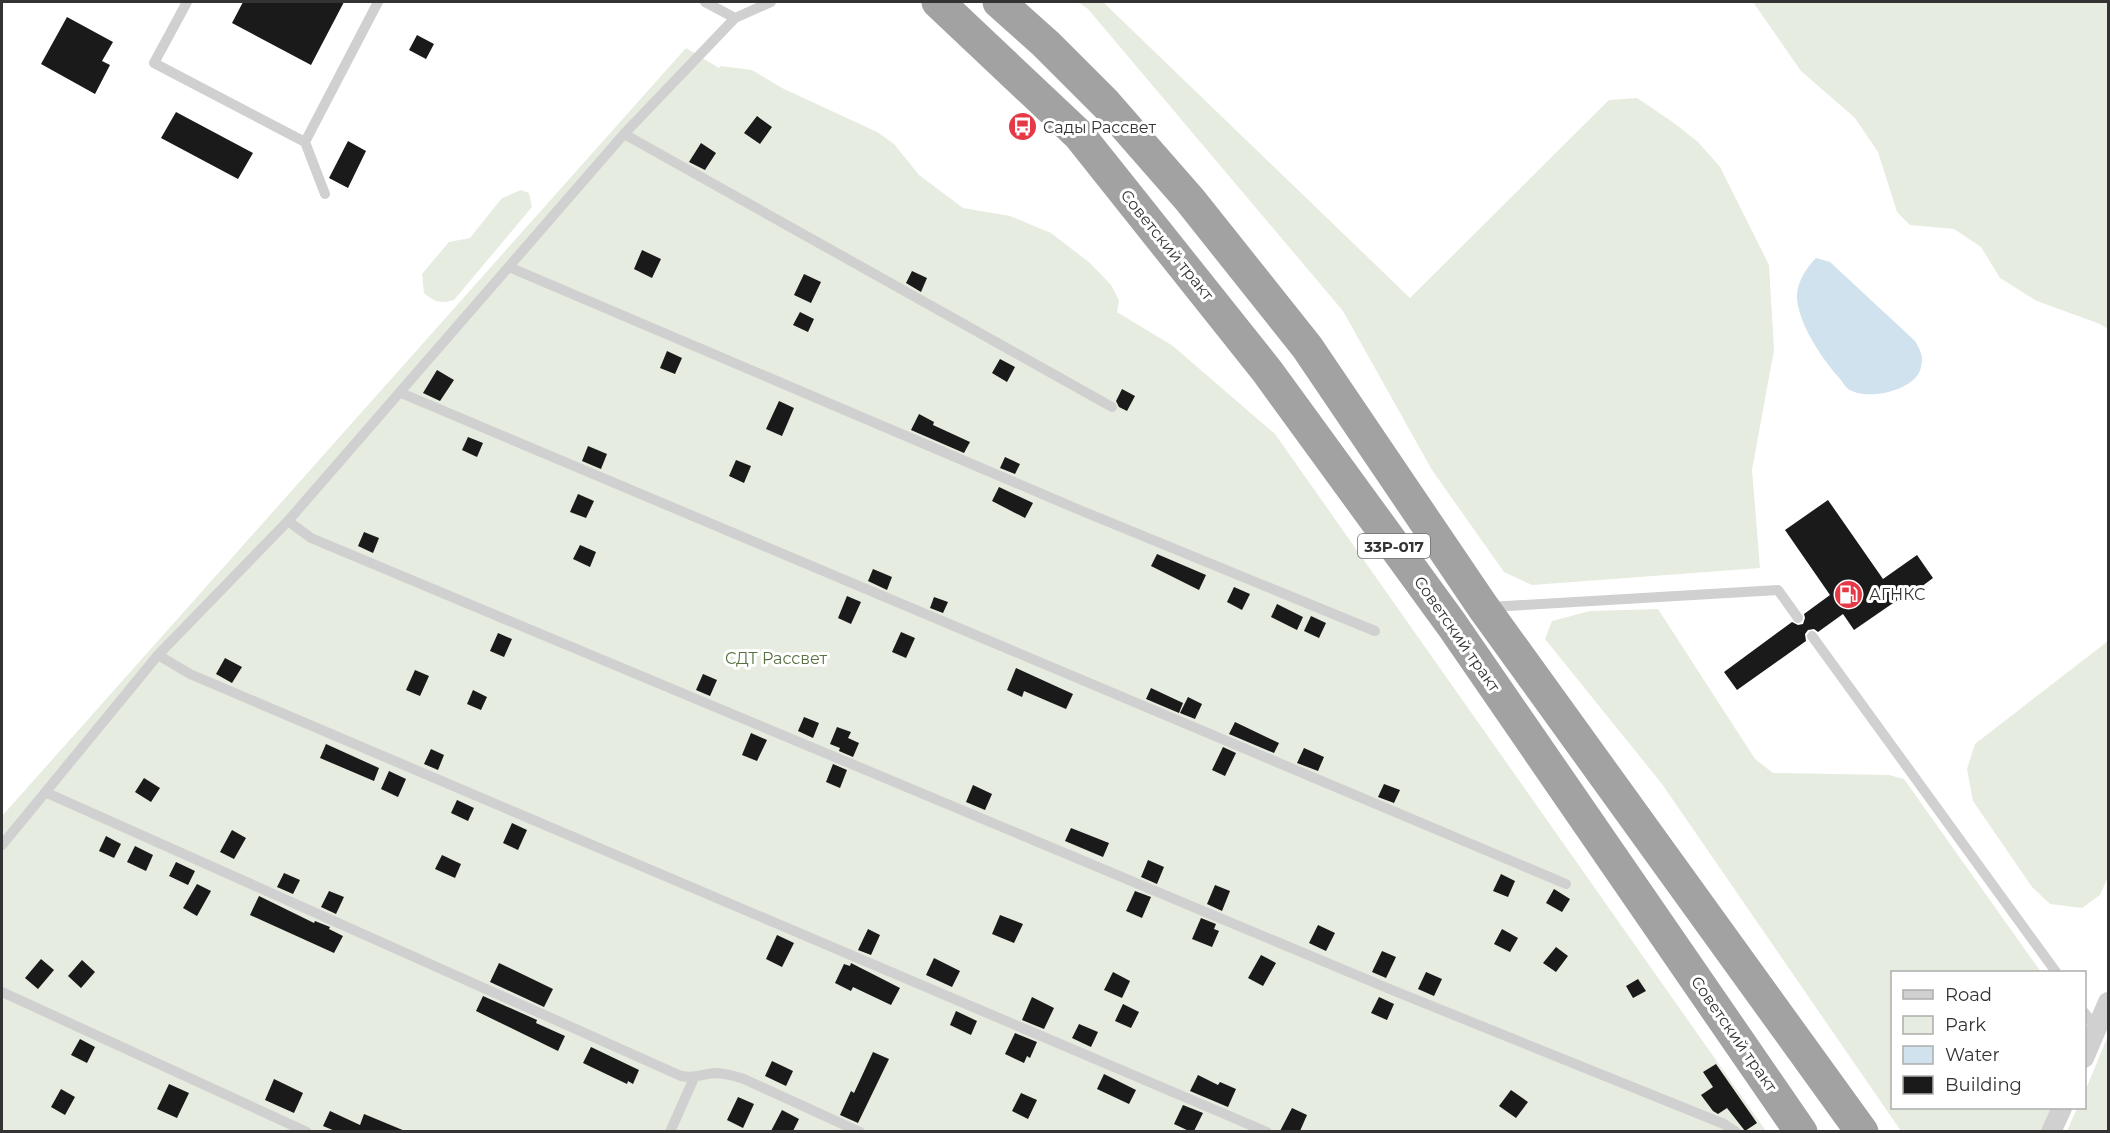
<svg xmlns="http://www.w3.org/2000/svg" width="2110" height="1133" viewBox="0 0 2110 1133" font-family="Montserrat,sans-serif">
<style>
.green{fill:#e6ecdf}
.water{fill:#cfe2ee}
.building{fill:#1a1a1a}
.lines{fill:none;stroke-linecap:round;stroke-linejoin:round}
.service{stroke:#d0d0d0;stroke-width:10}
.minor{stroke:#d0d0d0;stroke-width:20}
.trunk{stroke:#a2a2a2;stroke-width:33}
.labels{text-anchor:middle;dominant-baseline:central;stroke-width:6;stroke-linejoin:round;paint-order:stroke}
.shield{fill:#fff;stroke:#707070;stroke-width:1.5}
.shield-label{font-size:15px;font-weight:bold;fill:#333}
.poi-label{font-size:16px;fill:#333;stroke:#fff;text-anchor:start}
.street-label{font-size:16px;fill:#333;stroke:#fff}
.park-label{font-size:16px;fill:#56703f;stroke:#fff}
</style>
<rect width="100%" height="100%" fill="#fff"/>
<path class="green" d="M1078,2h25l307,296 199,-198 28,-2 37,25 24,19 22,25 49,98 5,85 -22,120 8,98 -228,17 -28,-13 -72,-102 -89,-159 -255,-302z
M1753,2h355v327l-8,-5 -63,-23 -37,-23 -19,-31 -27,-18 -44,-4 -13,-13 -19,-60 -23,-34 -54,-47z
M686,48l33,20 2,-2 31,4 30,18 95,44 17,12 25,31 44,33 47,8 41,17 39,30 21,22 8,15 -2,12 56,34 102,88 491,697 -1764,1v-316z
M521,190l8,3 3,14 -78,93c-13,4 -20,2 -30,-7l-2,-19 27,-32 21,-4 32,-40z
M1658,609l97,150 18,14 116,2 15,4 137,193h-149v136h161l-10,23h-142l-239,-347 -117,-145 7,-18 38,-10z
M2108,641v236l-8,18 -18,13 -32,-4 -18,-17 -59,-86 -6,-32 8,-25z
M2108,1036v95h-41l10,-23h7l1,-17z"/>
<path class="water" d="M1816,258l14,4 85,79c5,9 9,15 6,26 -4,23 -52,34 -71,23 -3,-1 -7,-7 -9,-10 -18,-20 -41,-53 -44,-81 -1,-15 9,-31 19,-41z"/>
<path class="building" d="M243,2h101l-33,63 -79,-42z
M67,17l46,25 -11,19 8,4 -15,29 -54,-30z
M417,35l17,9 -8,15 -17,-9z
M176,112l77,41 -15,26 -77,-41z
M757,116l15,11 -12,17 -16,-11z
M348,141l18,10 -18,37 -19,-10z
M701,143l15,10 -11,17 -16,-8z
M642,250l19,9 -9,19 -18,-9z
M912,271l15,7 -6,14 -15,-9z
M804,274l17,8 -10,21 -17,-8z
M800,312l14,7 -6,13 -15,-7z
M667,351l15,7 -7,16 -15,-6z
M1000,359l15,8 -8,15 -15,-9z
M437,370l17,10 -14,21 -17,-8z
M1122,389l13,7 -8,15 -8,-4 -3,-6z
M779,401l15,7 -12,28 -16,-7z
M919,414l15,8 -1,3 37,17 -6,11 -53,-23z
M468,437l15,6 -6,14 -15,-7z
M588,446l19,8 -6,15 -19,-8z
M1005,457l15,7 -5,10 -15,-6z
M736,460l15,6 -7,17 -15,-7z
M999,487l34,16 -8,15 -33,-17z
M578,494l16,7 -8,17 -16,-6z
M1828,500l55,79 34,-24 16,23 -16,12 -2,-2 -61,42 -11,-16 -25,18 -4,-3 -6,1 -3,4 1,7 -69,49 -13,-18 68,-50 6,3 5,-1 2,-6 -1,-4 26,-19 -45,-65z
M364,532l15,6 -6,15 -15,-7z
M580,545l16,7 -6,15 -17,-8z
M1157,554l49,21 -7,15 -48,-24z
M873,569l19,8 -5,13 -19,-9z
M1234,587l16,7 -8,16 -15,-8z
M847,596l14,6 -10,22 -13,-6z
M934,597l14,5 -5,11 -13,-5z
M1277,604l26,13 -6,13 -26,-13z
M1311,616l15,7 -7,15 -15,-7z
M901,632l14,6 -9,20 -14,-6z
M498,633l14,6 -8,18 -14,-6z
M225,658l17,9 -10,16 -16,-9z
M1016,668l57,26 -7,15 -42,-18 -2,6 -15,-7z
M415,670l14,6 -9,20 -14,-6z
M703,674l14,6 -7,16 -14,-6z
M1151,688l32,15 -4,10 -33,-14z
M473,690l14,7 -6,13 -14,-6z
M1188,697l14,7 -7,15 -15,-6z
M804,717l15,6 -6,15 -15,-7z
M1235,722l44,21 -5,10 -45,-19z
M837,727l14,5 -3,6 11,5 -6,14 -14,-6 1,-3 -10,-4z
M751,733l16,7 -10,21 -15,-6z
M326,744l53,24 -5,13 -54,-23z
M1223,747l13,6 -11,23 -13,-6z
M1304,748l20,9 -6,14 -21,-8z
M431,749l13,6 -6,15 -14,-6z
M833,764l14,6 -7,18 -14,-6z
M389,771l17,8 -8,18 -17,-8z
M144,778l16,10 -9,14 -16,-10z
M1384,784l16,6 -6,13 -16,-6z
M973,785l19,9 -7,16 -19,-8z
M457,800l17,8 -6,13 -17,-8z
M512,823l15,7 -9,20 -15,-7z
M1071,828l38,15 -6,14 -38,-16z
M232,830l14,8 -12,21 -14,-7z
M106,836l15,8 -7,14 -15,-7z
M135,846l18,9 -7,16 -19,-9z
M442,855l19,9 -6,14 -20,-9z
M1148,860l16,7 -7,17 -16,-7z
M176,862l19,9 -7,14 -19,-9z
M284,873l16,7 -7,14 -16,-7z
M1501,874l14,7 -7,16 -15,-6z
M197,884l14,7 -14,25 -14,-8z
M1215,885l15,6 -8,20 -15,-7z
M1554,889l16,10 -8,13 -16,-9z
M329,891l15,6 -8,17 -15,-7z
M1135,891l16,6 -9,21 -16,-7z
M259,896l55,27 1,-2 15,6 -1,2 14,7 -9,17 -84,-38z
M1000,915l23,9 -9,19 -22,-9z
M1201,918l15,6 -2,5 5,2 -7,16 -20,-8z
M1318,925l17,8 -9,18 -17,-8z
M868,929l12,6 -9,20 -13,-5z
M1502,929l16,9 -8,14 -16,-8z
M777,935l17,8 -12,24 -16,-8z
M1556,947l12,9 -12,16 -13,-9z
M1382,951l14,6 -10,21 -14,-6z
M1261,955l15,8 -13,23 -15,-8z
M934,958l26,13 -8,16 -26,-12z
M41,959l13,11 -16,19 -13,-11z
M82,960l13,12 -14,16 -13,-12z
M499,963l54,26 -9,18 -54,-25z
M851,963l49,25 -9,17 -38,-18 -2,4 -16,-8 9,-19 6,2z
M1113,972l17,9 -8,17 -18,-8z
M1426,972l16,7 -8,17 -16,-7z
M1638,979l8,12 -13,7 -7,-12z
M483,996l54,24 -1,3 29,13 -7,15 -82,-40z
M1032,997l22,11 -10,21 -22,-9z
M1379,997l15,7 -7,16 -16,-7z
M1123,1004l16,8 -8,16 -16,-7z
M956,1011l21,10 -6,14 -21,-10z
M1079,1024l19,8 -7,15 -19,-9z
M1015,1033l22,9 -7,16 -3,-2 -3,7 -19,-9z
M80,1039l15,8 -8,16 -16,-8z
M591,1047l48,23 -6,14 -5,-3 -1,3 -44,-21z
M873,1052l16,7 -31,64 -18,-8 11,-24 3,2z
M772,1061l21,10 -7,15 -21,-10z
M1716,1064l41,59 -12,8 -18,-23 -9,6 -5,-3 -12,-16 12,-8 -10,-15z
M1104,1074l32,16 -7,14 -32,-15z
M1198,1075l20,10 2,-3 16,7 -8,18 -38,-16z
M274,1079l29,14 -9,20 -29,-13z
M169,1084l20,9 -12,25 -20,-9z
M61,1089l14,8 -10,18 -14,-8z
M1511,1090l17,12 -12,16 -17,-12z
M1021,1093l16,7 -9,19 -16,-8z
M738,1097l16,7 -11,24 -16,-8z
M1183,1105l20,8 -9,18h-5l-15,-7z
M1292,1108l15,7 -7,16h-20z
M782,1110l17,9 -6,12h-22z
M330,1111l30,14 4,-11 41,17h-70l-12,-5z"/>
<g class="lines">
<path class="service" d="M187,2l-33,61 151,79 73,-140
M705,2l30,16
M624,134l488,273
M305,142l20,52
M509,267l573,244 293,120
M401,393l1165,491
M288,521l23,17 1081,452 332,134 12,8
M1490,607l288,-17 20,28
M1812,636l244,336
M158,655l32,19 1077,458
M47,793l634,283c16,3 20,-2 34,-3 10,0 19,3 29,6l116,53
M2,845l156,-190 130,-134 336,-387 111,-116 36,-16
M2,992l305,140
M2084,1012l13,17
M670,1132l24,-54"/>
<path class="minor" d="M2084,1058l24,-56
M2051,1132l11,-24"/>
<path class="trunk" d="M938,2l141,133 188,236 185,254 349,507
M999,2l47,42 60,60 84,96 117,147 176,260 379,525"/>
</g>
<defs>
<symbol id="bus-disc" viewBox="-11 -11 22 22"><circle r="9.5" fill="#e63946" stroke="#fff"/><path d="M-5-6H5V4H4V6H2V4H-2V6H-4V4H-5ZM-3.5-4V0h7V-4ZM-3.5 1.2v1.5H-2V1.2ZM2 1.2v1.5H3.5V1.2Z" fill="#fff"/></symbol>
<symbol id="fuel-disc" viewBox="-11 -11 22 22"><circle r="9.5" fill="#e63946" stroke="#fff"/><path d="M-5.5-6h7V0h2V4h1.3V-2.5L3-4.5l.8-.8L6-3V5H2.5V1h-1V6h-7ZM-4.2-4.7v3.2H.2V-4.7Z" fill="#fff"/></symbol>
</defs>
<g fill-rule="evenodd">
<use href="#bus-disc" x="1006" y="110" width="33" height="33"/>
<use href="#fuel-disc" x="1832" y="578" width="33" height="33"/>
</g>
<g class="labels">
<rect class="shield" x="1358" y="534" width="72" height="24" rx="4.5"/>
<g class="shield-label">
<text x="1394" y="546">33Р-017</text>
</g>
<g class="poi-label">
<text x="1043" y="127">Сады Рассвет</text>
<text x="1869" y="594">АГНКС</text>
</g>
<g class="street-label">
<text transform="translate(1167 245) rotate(51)">Советский тракт</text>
<text transform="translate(1457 634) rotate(55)">Советский тракт</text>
<text transform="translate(1734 1034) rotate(55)">Советский тракт</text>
</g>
<g class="park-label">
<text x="776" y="658">СДТ Рассвет</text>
</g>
</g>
<rect width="2110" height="1133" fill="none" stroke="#333333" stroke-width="6"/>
<rect x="1891" y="971" width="195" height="138" fill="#ffffff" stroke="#adadad" stroke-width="1.5"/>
<rect x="1903" y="990" width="30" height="9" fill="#d0d0d0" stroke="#adadad" stroke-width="1.5"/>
<text x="1945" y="1001" font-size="18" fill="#333333">Road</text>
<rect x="1903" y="1016" width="30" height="18" fill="#e6ecdf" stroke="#adadad" stroke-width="1.5"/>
<text x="1945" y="1031" font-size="18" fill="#333333">Park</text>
<rect x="1903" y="1046" width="30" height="18" fill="#cfe2ee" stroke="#adadad" stroke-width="1.5"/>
<text x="1945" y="1061" font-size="18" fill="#333333">Water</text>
<rect x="1903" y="1076" width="30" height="18" fill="#1a1a1a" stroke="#adadad" stroke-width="1.5"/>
<text x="1945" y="1091" font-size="18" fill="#333333">Building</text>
</svg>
